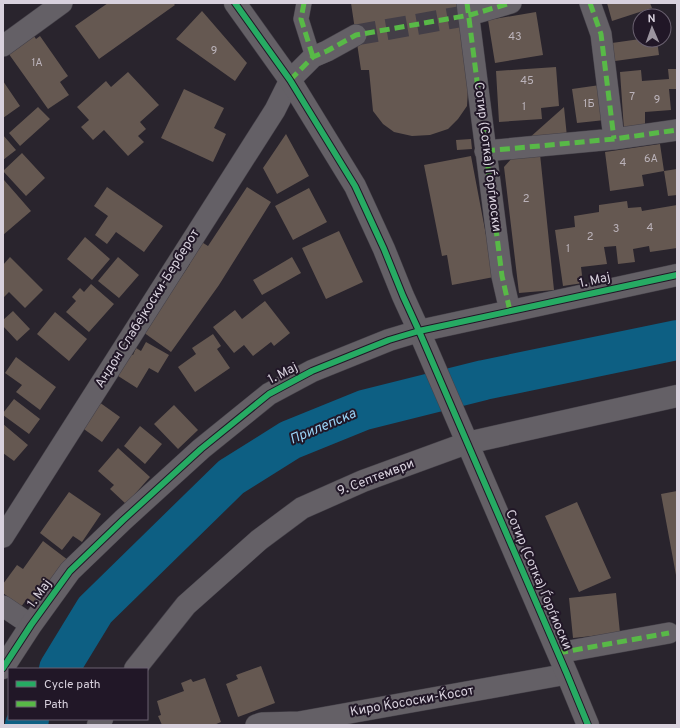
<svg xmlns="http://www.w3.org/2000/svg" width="680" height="728" viewBox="0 0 680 728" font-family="Overpass,sans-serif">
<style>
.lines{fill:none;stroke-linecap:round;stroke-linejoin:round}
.river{stroke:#0d5f83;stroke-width:40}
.building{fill:#655851}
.minor-tunnel{stroke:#433e47;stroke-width:21;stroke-dasharray:21 10;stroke-linecap:butt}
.pedestrian-casing{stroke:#454149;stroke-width:16}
.minor-casing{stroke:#454149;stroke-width:22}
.tertiary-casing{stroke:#454149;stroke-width:23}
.pedestrian{stroke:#646066;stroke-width:15}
.minor{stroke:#646066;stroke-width:21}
.tertiary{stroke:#646066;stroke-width:22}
.quiet{stroke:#58b947;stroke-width:5;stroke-dasharray:10 5;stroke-linecap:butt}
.cycleway-casing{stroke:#211727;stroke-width:8}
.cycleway{stroke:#26ab63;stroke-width:6}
.labels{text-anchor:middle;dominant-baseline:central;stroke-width:4;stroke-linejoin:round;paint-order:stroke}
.number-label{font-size:11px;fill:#bbb3ba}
.street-label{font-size:13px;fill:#d8d1dd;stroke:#211727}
.water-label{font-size:14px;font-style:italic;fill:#99d3f6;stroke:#211727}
</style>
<rect width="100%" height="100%" fill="#29242d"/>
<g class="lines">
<path class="river" d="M59,669l36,-59 136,-133 59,-37 74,-30 120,-30 193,-40
M25,725l4,-6"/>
</g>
<path class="building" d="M108,3h65l2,2 -76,54 -24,-33z
M351,3h108l9,86 -1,17 -9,13 -10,10 -18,6 -18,1 -18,-4 -11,-8 -10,-13 -4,-41h-8z
M607,3h43l2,5 -40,13z
M202,11l45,52 -12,18 -59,-42z
M536,12l7,43 -48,8 -7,-43z
M32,33l4,6 4,-3 28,40 -8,6 9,13 -21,14 -42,-59z
M640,39l17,1 2,15 -44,6 -3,-18z
M556,67l3,39 -18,2 1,11 -43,3 -3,-51z
M668,69h9v20h-8l2,21 -26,2v16l-21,2 -4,-58 21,-2 1,11 27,-2z
M128,72l31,33 -19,17 6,7 -8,7 6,6 -16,14 -24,-26 -11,10 -12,-13 8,-7 -12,-13 29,-26 5,6z
M3,81l17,25 -17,12z
M600,85l5,35 -28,3 -5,-34z
M184,89l40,19 -10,20 12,6 -13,28 -52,-24z
M38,107l12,12 -30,27 -11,-13z
M564,107l3,30 -39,2z
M286,134l23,42 -32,18 -14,-26z
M3,135l13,15 -13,10z
M471,139l1,10 -15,1 -1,-10z
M660,144l4,27 -22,4 2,11 -34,5 -5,-39z
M22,153l23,25 -19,18 -23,-25z
M540,154l14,136 -35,3 -15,-126 9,-10z
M471,156l23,121 -42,8 -5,-30 -5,1 -18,-91z
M677,169v26l-9,1 -4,-25z
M3,180h1l27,31 -28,24z
M107,187l56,39 -19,26 -28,-20 -9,12 -12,-9 13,-19 -14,-10z
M247,187l24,15 -52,83 -48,67 -28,-20 47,-68 -4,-1 14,-22 8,5z
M309,188l18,34 -34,18 -18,-34z
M627,201l1,7 13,-1 1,4 35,-6v43l-27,4 -1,-6 -16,3 2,13 -17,2 -2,-18 -12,1 3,17 -26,3 2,16 -20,3 -8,-56 20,-3 -1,-11 25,-4v-7z
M339,231l24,51 -37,17 -24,-51z
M85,237l25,22 -18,21 -25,-21z
M10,257l33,33 -18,18 -16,-16 -6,6v-33z
M118,257l21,18 -20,23 -21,-17z
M292,257l9,16 -39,22 -9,-15z
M91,284l23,20 -25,28 -23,-20 10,-11 -4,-4 8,-9 4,4z
M265,301l25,32 -16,13 -3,-4 -18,14 -9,-11 -10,8 -21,-26 22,-17 7,9z
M13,311l17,18 -13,12 -14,-15v-6z
M55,312l32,27 -18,22 -32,-27z
M213,334l8,12 -4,3 13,19 -35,24 -17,-25 18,-13 -4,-6z
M146,342l23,13 -11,18 -9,-5 -12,20 -22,-14 13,-22 5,3 3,-7 5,3z
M16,357l40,30 -16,23 -24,-18 6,-7 -17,-12z
M14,399l26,20 -11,15 -26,-19v-2z
M99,402l21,15 -18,25 -21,-15z
M174,405l24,25 -20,19 -24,-25z
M3,424l25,21 -14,16 -11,-8z
M140,426l22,18 -17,20 -21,-18z
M118,448l32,29 -24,27 -16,-15 4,-4 -16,-14z
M677,491v84h-1l-15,-81z
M69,492l32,22 -19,28 -9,-6 -11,14 -22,-17z
M577,502l34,76 -32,14 -34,-76z
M43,541l25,19 -34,46 -8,-6 -5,7 -18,-14v-9l14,-19 6,4z
M616,593l4,40 -47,5 -4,-40z
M261,666l14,37 -37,14 -12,-33 12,-5 -2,-4z
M205,678l16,44 -7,3h-52l-4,-9 3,-1 -4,-14 27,-10 -3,-8 10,-4 2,3z"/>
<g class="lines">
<path class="minor-tunnel" d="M356,35l114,-20"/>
<defs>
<path id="pedestrian" d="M304,3l-3,16 12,38"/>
<path id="minor" d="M467,3l35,273 8,35
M590,3l11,31 13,105
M470,15l41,-12
M3,46l59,-43
M485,151l129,-12 63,-9
M3,537l272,-427 15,-30 23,-23 14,-6 29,-16
M3,606l28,19
M558,653l111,-20
M256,725l6,-2 37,-1 268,-48"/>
<path id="tertiary" d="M235,3l55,77 65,106 29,63 19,47 16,35 148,343 21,51
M3,668l28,-43 39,-54 53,-51 78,-71 68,-55 43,-23 77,-31 30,-9 258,-56
M135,669l51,-64 73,-65 43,-32 61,-27 104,-38 210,-47
M98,725l4,-6"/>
</defs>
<use href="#pedestrian" class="pedestrian-casing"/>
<use href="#minor" class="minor-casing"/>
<use href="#tertiary" class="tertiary-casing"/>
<use href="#pedestrian" class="pedestrian"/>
<use href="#minor" class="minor"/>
<use href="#tertiary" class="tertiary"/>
<path class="quiet" d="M304,3l-3,16 12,38
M467,3l35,273 8,35
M590,3l11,31 13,105
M290,80l23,-23 14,-6 29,-16 114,-20 41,-12
M485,151l129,-12 63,-9
M558,653l111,-20"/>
<defs>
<path id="cycleway" d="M235,3l55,77 65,106 29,63 19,47 16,35 148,343 21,51
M3,668l28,-43 39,-54 53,-51 78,-71 68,-55 43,-23 77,-31 30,-9 258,-56"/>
</defs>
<use href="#cycleway" class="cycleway-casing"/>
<use href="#cycleway" class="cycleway"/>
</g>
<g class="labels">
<g class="number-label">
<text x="515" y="37">43</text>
<text x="214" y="51">9</text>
<text x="37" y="63">1А</text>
<text x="527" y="81">45</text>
<text x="632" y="97">7</text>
<text x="657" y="100">9</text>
<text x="589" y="104">1Б</text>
<text x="524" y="107">1</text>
<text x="651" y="159">6А</text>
<text x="623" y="163">4</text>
<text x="526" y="199">2</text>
<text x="650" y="228">4</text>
<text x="616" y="229">3</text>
<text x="590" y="237">2</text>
<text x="568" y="249">1</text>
</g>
<g class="street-label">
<text transform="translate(487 157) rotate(83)">Сотир (Сотка) Ѓорѓиоски</text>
<text transform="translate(595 281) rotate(-12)">1. Мај</text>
<text transform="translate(148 309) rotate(-58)">Андон Слабејкоски-Берберот</text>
<text transform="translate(283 374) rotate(-27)">1. Мај</text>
<text transform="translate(376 478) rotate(-21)">9. Септември</text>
<text transform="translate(538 580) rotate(67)">Сотир (Сотка) Ѓорѓиоски</text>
<text transform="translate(40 594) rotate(-54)">1. Мај</text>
<text transform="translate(412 702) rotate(-10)">Киро Ќососки-Ќосот</text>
</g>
<g class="water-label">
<text transform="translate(323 427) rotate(-23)">Прилепска</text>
</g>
</g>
<rect width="680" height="728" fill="none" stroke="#d8d1dd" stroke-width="8"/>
<rect x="8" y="668" width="140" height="52" fill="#211727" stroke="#6a6170"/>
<rect x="16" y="681" width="20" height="6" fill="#26ab63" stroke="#6a6170"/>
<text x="44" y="688" font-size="12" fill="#d8d1dd">Cycle path</text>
<rect x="16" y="701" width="20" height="6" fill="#58b947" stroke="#6a6170"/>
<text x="44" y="708" font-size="12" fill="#d8d1dd">Path</text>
<g transform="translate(652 28) rotate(358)"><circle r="19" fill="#211727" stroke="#6a6170"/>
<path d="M0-3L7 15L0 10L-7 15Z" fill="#9b949f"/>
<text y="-6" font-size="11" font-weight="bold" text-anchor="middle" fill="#d8d1dd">N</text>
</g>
</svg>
